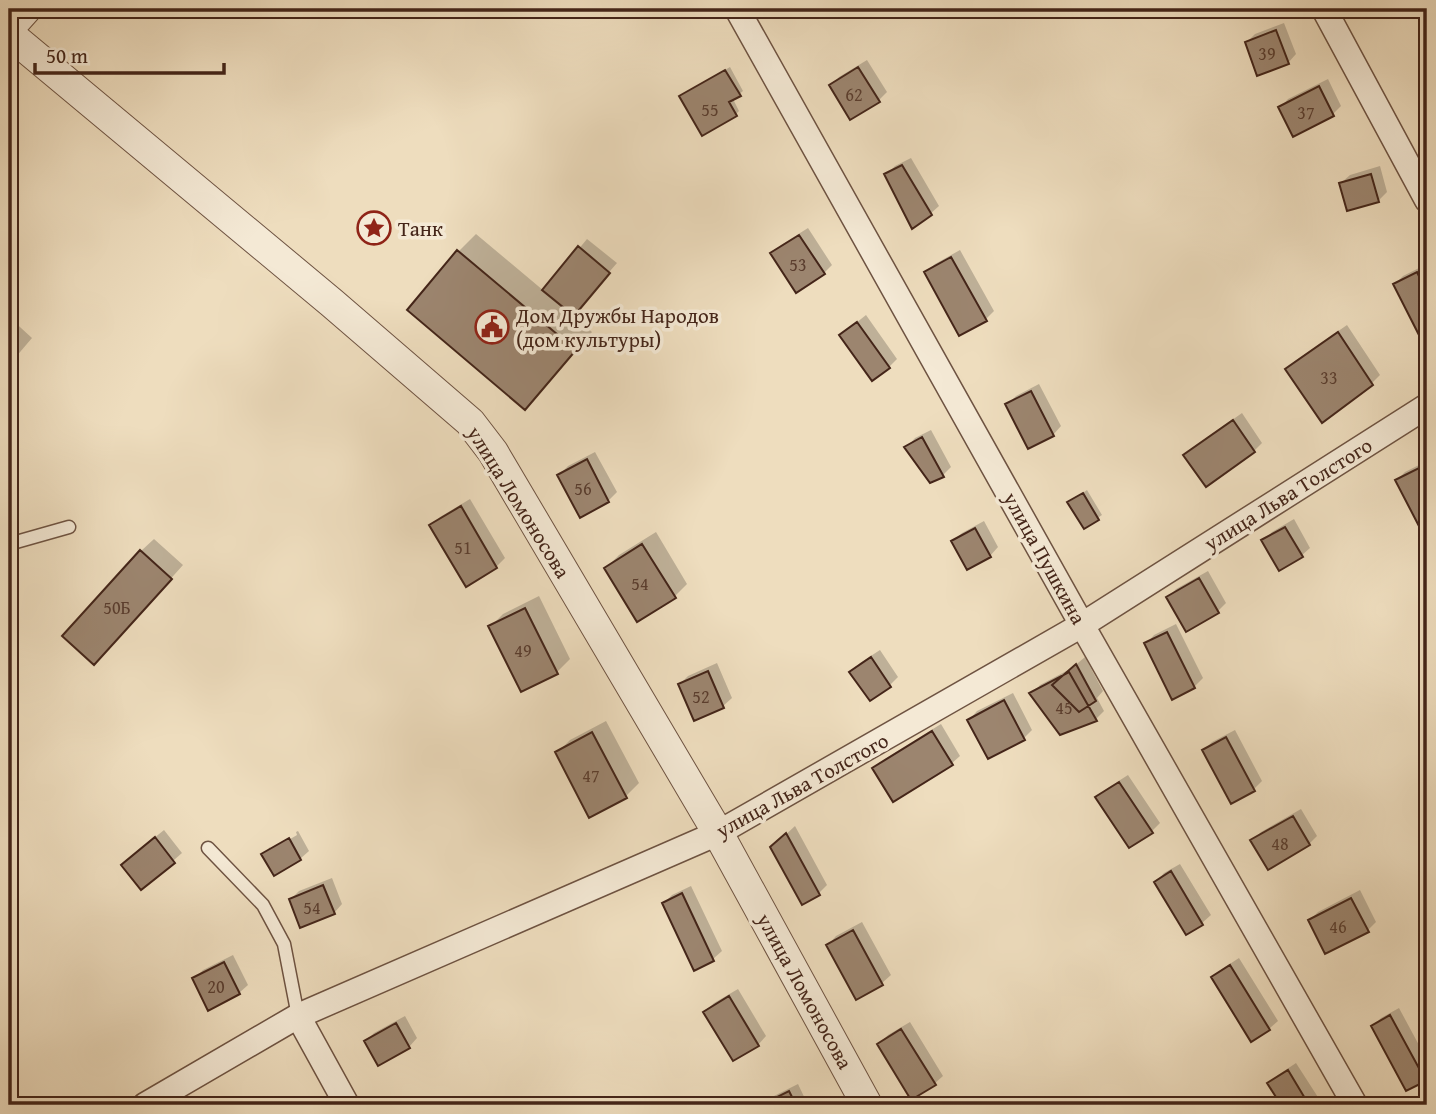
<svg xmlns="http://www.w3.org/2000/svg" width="1436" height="1114" viewBox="0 0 1436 1114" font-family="'Gentium Book Plus',serif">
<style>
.shadow{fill:#0003}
.building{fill:#9c856f;stroke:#442519;stroke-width:2}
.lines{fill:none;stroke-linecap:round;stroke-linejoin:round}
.service-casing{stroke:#6e5342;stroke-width:15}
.minor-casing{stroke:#6e5342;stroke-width:27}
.tertiary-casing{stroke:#6e5342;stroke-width:32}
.service{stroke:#f4e9d5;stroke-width:12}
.minor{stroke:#f4e9d5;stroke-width:24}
.tertiary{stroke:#f4e9d5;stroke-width:30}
.labels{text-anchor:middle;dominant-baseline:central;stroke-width:7;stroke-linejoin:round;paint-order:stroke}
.number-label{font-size:18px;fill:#5a3d2e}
.poi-label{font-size:21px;fill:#442519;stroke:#f4e9d5;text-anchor:start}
.street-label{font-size:21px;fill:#442519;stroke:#f4e9d5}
</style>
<rect width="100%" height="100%" fill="#eeddbe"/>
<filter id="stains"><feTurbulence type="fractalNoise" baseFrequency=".00286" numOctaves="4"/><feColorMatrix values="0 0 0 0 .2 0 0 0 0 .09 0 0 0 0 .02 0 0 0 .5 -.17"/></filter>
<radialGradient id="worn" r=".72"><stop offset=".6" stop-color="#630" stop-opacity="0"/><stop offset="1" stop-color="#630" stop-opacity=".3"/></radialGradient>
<path class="shadow" d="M1403,9h13l-11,4z
M1284,23l12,31 -8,9 -41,-21 8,-8z
M867,60l20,32 -8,8 -48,-14 8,-9z
M730,67l13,24 -10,8 6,12 -3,3 -51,-21z
M1328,79l13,27 -8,8 -53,-6 8,-9z
M911,158l28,48 -9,8 -44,-39 9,-9z
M1380,166l7,26 -9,9 -37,-18 9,-8z
M808,228l24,37 -8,8 -51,-20 8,-8z
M476,234l68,57 43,-52 30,24 -45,52 20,17 -50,58 -17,17 -116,-97 50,-59z
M960,250l34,61 -8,8 -60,-47 9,-8z
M1425,265l2,4v62l-6,4 -26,-51 8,-8z
M866,315l31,44 -8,8 -48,-32z
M9,317l23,21 -23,27z
M1347,325l33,50 -8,8 -85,-14 8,-8z
M1039,384l22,42 -8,9 -46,-30 9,-9z
M1242,413l20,30 -8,8 -68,4 8,-8z
M931,430l20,37 -8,8 -36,-28 8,-9z
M595,452l22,40 -9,9 -49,-26 9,-9z
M1427,461v61l-6,4 -24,-46 8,-8z
M1087,490l15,25 -18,12 -15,-25z
M470,499l35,59 -9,9 -30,17 -34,-58 8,-9z
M1294,519l16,29 -9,8 -37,-16 8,-8z
M984,521l14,26 -8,9 -37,-15 9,-8z
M656,532l31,52 -13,13 -68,-29 13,-13z
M154,539l29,26 -76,85 34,-99z
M1208,571l18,32 -8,8 -50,-13 8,-9z
M539,596l31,63 -13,13 -35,18 -32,-63 13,-13z
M1176,624l27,54 -9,9 -48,-43 8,-9z
M880,650l18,27 -8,8 -38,-13 8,-9z
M1085,657l18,34 -6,7 7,13 -8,8 -64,-25 8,-9 32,-17z
M717,663l15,35 -9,8 -28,13 -15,-35 8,-8z
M1013,693l19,37 -8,8 -55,-18 8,-9z
M606,721l33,62 -13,13 -69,-43 13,-13z
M941,724l19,32 -9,8 -76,4 8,-8z
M1235,730l27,51 -8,8 -50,-39 8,-8z
M1128,775l32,48 -9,9 -53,-35 8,-8z
M1301,809l16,27 -8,8 -57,-3 9,-9z
M795,826l32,59 -8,8 -38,-54z
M164,830l18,23 -40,35 -10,-32z
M298,831l11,20 -9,8 -37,-4 7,-8v4l27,-16 -1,-3z
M1180,864l31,51 -9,8 -16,10 -30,-51 8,-9z
M332,878l10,26 -8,9 -43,-14 8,-8z
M691,886l31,65 -9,8 -18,9 -31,-65 8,-8z
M1360,890l16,32 -8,8 -58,-10 8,-8z
M862,922l29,53 -9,8 -25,14 -29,-52 8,-9z
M233,955l15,30 -9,8 -45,-14 9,-9z
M1239,958l39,63 -9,8 -56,-52 9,-8z
M738,989l28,47 -8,9 -53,-33 9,-9z
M1399,1008l28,52v16l-3,3 -51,-53 8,-8z
M405,1016l12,22 -8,9 -43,-6 8,-8z
M910,1022l33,54 -9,8 -55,-40 9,-9z
M1296,1063l27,42h-40l-13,-22 8,-8z
M798,1084l10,21h-45l7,-7z
M450,1098l4,7h-17z"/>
<path class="building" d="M1276,30l13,34 -32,12 -12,-34z
M858,67l22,35 -30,18 -21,-35z
M725,70l16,26 -12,6 8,14 -35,20 -23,-40z
M1319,86l15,30 -41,21 -15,-30z
M902,165l30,50 -20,14 -28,-55z
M1371,174l8,28 -32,9 -8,-28z
M799,235l26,39 -29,19 -26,-40z
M578,246l32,27 -36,43 -32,-26z
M457,250l119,100 -51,60 -118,-100z
M951,257l36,64 -28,15 -35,-64z
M1417,272l10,21v40l-7,4 -27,-53z
M857,322l33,46 -18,13 -33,-46z
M1338,332l35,53 -51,38 -37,-54z
M1031,391l23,45 -26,13 -23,-45z
M1233,420l22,32 -49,35 -23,-32z
M922,437l22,40 -14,6 -26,-36z
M587,459l22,43 -29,16 -23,-43z
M1427,464v60l-7,4 -25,-48z
M1083,493l16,27 -15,9 -17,-27z
M461,506l36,62 -31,19 -37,-62z
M1285,527l18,30 -24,14 -18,-31z
M975,528l16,29 -24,13 -16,-29z
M642,544l34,54 -39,24 -33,-54z
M140,550l32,29 -78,86 -32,-29z
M1199,578l20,35 -33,19 -20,-35z
M525,608l33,66 -37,18 -33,-66z
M1167,632l28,56 -23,12 -28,-57z
M871,657l20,30 -21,14 -21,-29z
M1076,664l20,37 -17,11 -27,-27z
M708,671l16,37 -30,13 -16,-37z
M1069,672l28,49 -37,14 -31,-42z
M1004,700l21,40 -37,19 -21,-39z
M932,731l21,34 -60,37 -21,-34z
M592,732l35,66 -38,20 -34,-66z
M1226,737l29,54 -24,13 -29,-54z
M1119,782l34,51 -24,15 -34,-51z
M1293,816l17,29 -42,25 -18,-30z
M786,833l34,62 -18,10 -32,-58z
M155,837l20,26 -34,27 -20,-25z
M289,838l12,22 -27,16 -13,-22z
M1171,871l32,54 -17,10 -32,-53z
M323,885l12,29 -35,14 -11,-29z
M682,893l32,68 -20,10 -32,-68z
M1351,898l18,34 -44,22 -17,-34z
M853,930l30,55 -27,15 -30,-55z
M224,962l16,32 -32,17 -16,-33z
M1230,965l40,65 -19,12 -40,-65z
M729,996l30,50 -26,15 -30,-49z
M1390,1015l36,66 -20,10 -35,-65z
M396,1023l14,25 -32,18 -14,-25z
M901,1029l35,56 -25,15 -34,-56z
M1288,1070l21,35h-28l-14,-22z
M789,1091l7,14h-35z"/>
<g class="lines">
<defs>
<path id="service" d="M9,544l60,-17
M208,848l55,57 21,39 14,72"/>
<path id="minor" d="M737,9l345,616 273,480
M1324,9l103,191
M298,1016l49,89
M145,1105l153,-89 420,-183 364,-208 345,-219"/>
<path id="tertiary" d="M9,28l17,-19
M9,34l323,269 138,119 23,30 225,381 149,272"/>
</defs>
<use href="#service" class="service-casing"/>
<use href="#minor" class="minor-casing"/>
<use href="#tertiary" class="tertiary-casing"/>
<use href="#service" class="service"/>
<use href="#minor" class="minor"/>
<use href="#tertiary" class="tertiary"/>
</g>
<defs>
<symbol id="sight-ring" viewBox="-11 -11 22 22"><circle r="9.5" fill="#f4e9d5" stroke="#8f2418" stroke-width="1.5"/><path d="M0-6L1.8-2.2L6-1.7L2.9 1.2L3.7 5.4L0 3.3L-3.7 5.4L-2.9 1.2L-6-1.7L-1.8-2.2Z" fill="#8f2418"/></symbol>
<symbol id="civic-ring" viewBox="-11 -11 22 22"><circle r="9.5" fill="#f4e9d5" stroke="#8f2418" stroke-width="1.5"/><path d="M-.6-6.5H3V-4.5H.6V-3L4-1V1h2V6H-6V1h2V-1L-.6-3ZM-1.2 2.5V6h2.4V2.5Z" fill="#8f2418"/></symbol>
</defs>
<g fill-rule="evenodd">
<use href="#sight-ring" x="355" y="209" width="38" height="38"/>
<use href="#civic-ring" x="473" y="308" width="38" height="38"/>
</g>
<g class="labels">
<g class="number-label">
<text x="1267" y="53">39</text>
<text x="854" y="94">62</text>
<text x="710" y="109">55</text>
<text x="1306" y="112">37</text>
<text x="798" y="264">53</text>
<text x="1329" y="377">33</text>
<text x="583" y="488">56</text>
<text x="463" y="547">51</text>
<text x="640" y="583">54</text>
<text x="117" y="607">50Б</text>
<text x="523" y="650">49</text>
<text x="701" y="696">52</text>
<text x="1064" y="707">45</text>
<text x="591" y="775">47</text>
<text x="1280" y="843">48</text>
<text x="312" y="907">54</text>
<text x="1338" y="926">46</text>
<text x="216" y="986">20</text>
</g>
<g class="poi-label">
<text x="398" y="228">Танк</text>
<text x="516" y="315">Дом Дружбы Народов<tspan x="516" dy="24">(дом культуры)</tspan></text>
</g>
<g class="street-label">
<text transform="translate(1288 494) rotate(-32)">улица Льва Толстого</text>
<text transform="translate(519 502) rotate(58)">улица Ломоносова</text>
<text transform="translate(1045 558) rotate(61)">улица Пушкина</text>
<text transform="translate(802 785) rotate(-29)">улица Льва Толстого</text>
<text transform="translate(805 991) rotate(61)">улица Ломоносова</text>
</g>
</g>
<rect width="1436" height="1114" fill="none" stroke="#eeddbe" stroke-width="35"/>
<rect x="10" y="10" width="1415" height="1093" fill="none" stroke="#442519" stroke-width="3.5"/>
<rect x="18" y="18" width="1401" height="1079" fill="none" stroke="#442519" stroke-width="2"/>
<path d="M35 63v10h189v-10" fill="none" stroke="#442519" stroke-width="3.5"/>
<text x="46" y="63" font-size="21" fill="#442519" stroke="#f4e9d5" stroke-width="5" paint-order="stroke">50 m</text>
<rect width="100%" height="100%" filter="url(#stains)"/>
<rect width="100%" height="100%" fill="url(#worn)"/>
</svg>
